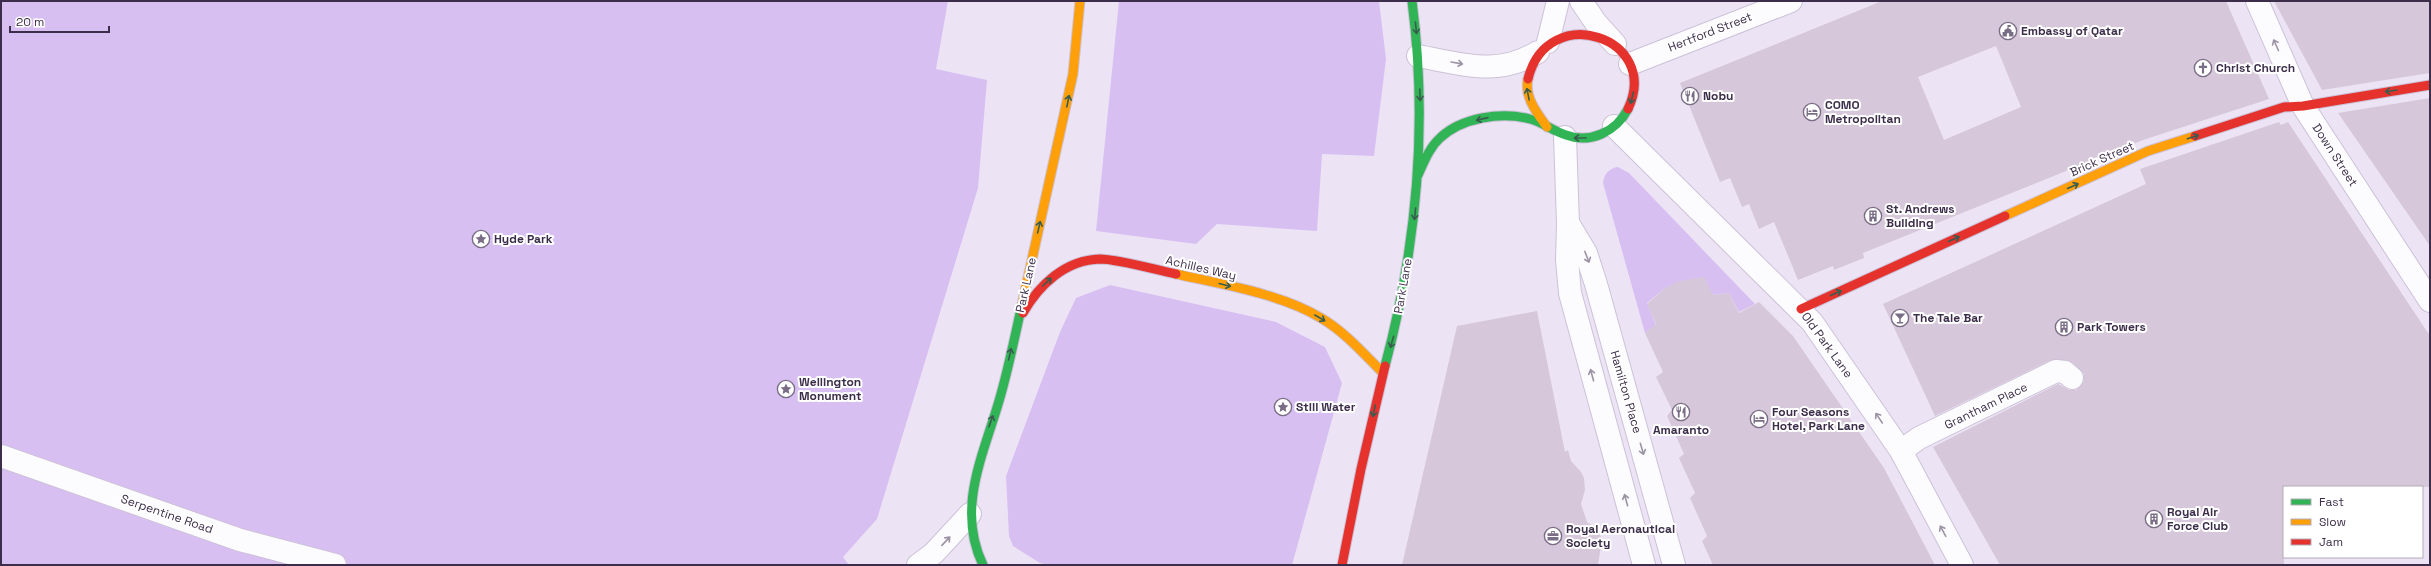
<svg xmlns="http://www.w3.org/2000/svg" width="2431" height="566" viewBox="0 0 2431 566" font-family="'Space Grotesk',sans-serif">
<style>
.green{fill:#d8bff2}
.building{fill:#d6c7da;fill-rule:evenodd}
.lines{fill:none;stroke-linecap:round;stroke-linejoin:round}
.street-casing{stroke:#ccc1d7;stroke-width:24}
.fast-casing{stroke:#ccc1d7;stroke-width:11}
.slow-casing{stroke:#ccc1d7;stroke-width:11}
.jam-casing{stroke:#ccc1d7;stroke-width:11}
.street{stroke:#fcfbfe;stroke-width:22}
.fast{stroke:#30b455;stroke-width:9}
.slow{stroke:#ff9f0a;stroke-width:9}
.jam{stroke:#e5322d;stroke-width:9}
.oneway{stroke:#385d4e}
.oneway2{stroke:#9c94a4}
.labels{text-anchor:middle;dominant-baseline:central;stroke-width:4;stroke-linejoin:round;paint-order:stroke}
.poi-label{font-size:12px;font-weight:bold;fill:#3c2e4a;stroke:#fff;text-anchor:start}
.street-label{font-size:12px;fill:#3c2e4a;stroke:#fff}
</style>
<rect width="100%" height="100%" fill="#ece4f5"/>
<path class="green" d="M1,1h947l-12,68 51,11 -9,108 -101,331 -34,38 6,8h-848z
M1119,1h260l7,58 -12,97 -52,-2 -5,77 -100,-7 -21,20 -100,-13z
M1618,167l11,6 126,131 -16,8 -10,-19 -16,2 -48,-7 -18,15 9,22 -11,8 -42,-150c1,-9 6,-15 15,-16z
M1110,285l166,37 49,25 17,36 -50,182h-243l-9,-2 -27,-17 -4,-10 -3,-60 54,-144 16,-34z"/>
<path class="building" d="M1882,1h344l43,98 -126,41 -280,113 1,5 -30,12 -1,-4 -35,14 -24,-58 -15,7 -10,-25 -7,3 -12,-29 -10,4 -40,-99zM1996,46l25,61 -77,33 -26,-63z
M2274,1h156v72l-108,17z
M2430,98v148l-92,-133z
M2279,122l2,3 7,-3 142,214v151h-146v78h-284l-67,-118 125,-63 11,6h7l8,-9v-7l-11,-11 -6,-3h-16l-116,56 -52,-112 263,-120 -6,-15z
M1704,277l9,18 16,-2 10,20 20,-11 34,34 91,132 51,97h-222l-11,-24 5,-5 -17,-38 5,-5 -16,-35 5,-4 -17,-38 5,-6 -16,-33 7,-5 -18,-39 11,-9 -9,-20 18,-16 14,-7z
M1537,311l28,141 3,-2 3,11 10,11 3,6 1,12 -4,14 6,18 10,7 5,10 -4,26h-196l55,-239z"/>
<g class="lines">
<defs>
<path id="street" d="M1581,1l15,22 19,21
M2257,1l46,105 127,195
M1548,42l10,-41
M1418,56c45,8 79,21 120,-4
M1630,64l161,-63
M1614,126l198,196 89,129 61,114
M1565,137l3,86 -1,37 3,33 74,272
M1568,223l18,30 10,31 78,281
M1901,451l18,-13 137,-67 9,1 7,6
M1,456l239,84 95,25
M918,565l16,-12 36,-39"/>
<path id="fast" d="M1418,175c6,-13 11,-27 22,-37 21,-20 61,-27 90,-19 12,3 23,12 36,16 24,9 50,-3 62,-26
M1385,366c32,-120 43,-242 27,-365
M983,565c-27,-56 0,-109 16,-164 9,-30 15,-61 22,-92"/>
<path id="slow" d="M1528,79c-4,18 9,34 19,48
M2005,216l143,-65 47,-15
M1176,274c45,10 106,20 145,44 24,14 43,36 62,55
M1021,309l52,-235 7,-73"/>
<path id="jam" d="M1528,79c19,-79 134,-42 100,30
M2195,136l89,-29 19,-1 127,-21
M1801,309l204,-93
M1023,313c16,-28 42,-53 77,-54 18,0 56,11 76,15
M1342,565l19,-96 24,-103"/>
</defs>
<use href="#street" class="street-casing"/>
<use href="#fast" class="fast-casing"/>
<use href="#slow" class="slow-casing"/>
<use href="#jam" class="jam-casing"/>
<use href="#street" class="street"/>
<use href="#fast" class="fast"/>
<use href="#slow" class="slow"/>
<use href="#jam" class="jam"/>
</g>
<defs><path id="oneway-shaft" d="M-6 0H5M1.5-3L5.5 0L1.5 3" fill="none" stroke-width="1.6" stroke-linecap="round" stroke-linejoin="round"/></defs>
<g class="oneway">
<use href="#oneway-shaft" transform="translate(1416 28) rotate(84)"/>
<use href="#oneway-shaft" transform="translate(2391 91) rotate(171)"/>
<use href="#oneway-shaft" transform="translate(1528 94) rotate(-101)"/>
<use href="#oneway-shaft" transform="translate(1420 95) rotate(88)"/>
<use href="#oneway-shaft" transform="translate(1632 98) rotate(104)"/>
<use href="#oneway-shaft" transform="translate(1068 101) rotate(-79)"/>
<use href="#oneway-shaft" transform="translate(1482 119) rotate(167)"/>
<use href="#oneway-shaft" transform="translate(2193 137) rotate(-18)"/>
<use href="#oneway-shaft" transform="translate(1580 138) rotate(180)"/>
<use href="#oneway-shaft" transform="translate(2073 186) rotate(-24)"/>
<use href="#oneway-shaft" transform="translate(1415 214) rotate(96)"/>
<use href="#oneway-shaft" transform="translate(1039 227) rotate(-77)"/>
<use href="#oneway-shaft" transform="translate(1954 239) rotate(-24)"/>
<use href="#oneway-shaft" transform="translate(1047 282) rotate(-42)"/>
<use href="#oneway-shaft" transform="translate(1225 285) rotate(14)"/>
<use href="#oneway-shaft" transform="translate(1836 293) rotate(-24)"/>
<use href="#oneway-shaft" transform="translate(1320 318) rotate(30)"/>
<use href="#oneway-shaft" transform="translate(1392 342) rotate(106)"/>
<use href="#oneway-shaft" transform="translate(1010 354) rotate(-77)"/>
<use href="#oneway-shaft" transform="translate(1374 411) rotate(102)"/>
<use href="#oneway-shaft" transform="translate(991 421) rotate(-71)"/>
</g>
<g class="oneway2">
<use href="#oneway-shaft" transform="translate(2276 45) rotate(-114)"/>
<use href="#oneway-shaft" transform="translate(1457 63) rotate(10)"/>
<use href="#oneway-shaft" transform="translate(1587 257) rotate(69)"/>
<use href="#oneway-shaft" transform="translate(1592 375) rotate(-105)"/>
<use href="#oneway-shaft" transform="translate(1879 418) rotate(-124)"/>
<use href="#oneway-shaft" transform="translate(1642 449) rotate(74)"/>
<use href="#oneway-shaft" transform="translate(1626 500) rotate(-105)"/>
<use href="#oneway-shaft" transform="translate(1943 531) rotate(-118)"/>
<use href="#oneway-shaft" transform="translate(946 541) rotate(-47)"/>
</g>
<defs>
<symbol id="civic-ring" viewBox="-11 -11 22 22"><circle r="9.5" fill="#fff" stroke="#7a6e86" stroke-width="1.5"/><path d="M-.6-6.5H3V-4.5H.6V-3L4-1V1h2V6H-6V1h2V-1L-.6-3ZM-1.2 2.5V6h2.4V2.5Z" fill="#7a6e86"/></symbol>
<symbol id="church-ring" viewBox="-11 -11 22 22"><circle r="9.5" fill="#fff" stroke="#7a6e86" stroke-width="1.5"/><path d="M-1.2-6h2.4v3.5h3.3v2.4h-3.3V6h-2.4V-.1h-3.3v-2.4h3.3Z" fill="#7a6e86"/></symbol>
<symbol id="restaurant-ring" viewBox="-11 -11 22 22"><circle r="9.5" fill="#fff" stroke="#7a6e86" stroke-width="1.5"/><path d="M-5-6h1v4h1v-4h1v4h1v-4h1v5L-1.5 .5V6h-2V.5L-5-1ZM5-6V6H3V1.5H1.5Q1.5-4 5-6Z" fill="#7a6e86"/></symbol>
<symbol id="hotel-ring" viewBox="-11 -11 22 22"><circle r="9.5" fill="#fff" stroke="#7a6e86" stroke-width="1.5"/><path d="M-6-4.5h1.5V1H6V5H4.5V3h-9V5H-6ZM-4 0a1.8 1.8 0 1 1 3.6 0ZM.5 0V-2.5h3Q6-2.5 6 0Z" fill="#7a6e86"/></symbol>
<symbol id="building-ring" viewBox="-11 -11 22 22"><circle r="9.5" fill="#fff" stroke="#7a6e86" stroke-width="1.5"/><path d="M-4-6H4V6H1V3H-1V6H-4ZM-2.5-4.3h1.7v1.8h-1.7ZM.8-4.3h1.7v1.8H.8ZM-2.5-1h1.7V.8h-1.7ZM.8-1h1.7V.8H.8Z" fill="#7a6e86"/></symbol>
<symbol id="sight-ring" viewBox="-11 -11 22 22"><circle r="9.5" fill="#fff" stroke="#7a6e86" stroke-width="1.5"/><path d="M0-6L1.8-2.2L6-1.7L2.9 1.2L3.7 5.4L0 3.3L-3.7 5.4L-2.9 1.2L-6-1.7L-1.8-2.2Z" fill="#7a6e86"/></symbol>
<symbol id="bar-ring" viewBox="-11 -11 22 22"><circle r="9.5" fill="#fff" stroke="#7a6e86" stroke-width="1.5"/><path d="M-6-5H6L.8 .8V4.5H3.5V6h-7V4.5H-.8V.8Z" fill="#7a6e86"/></symbol>
<symbol id="office-ring" viewBox="-11 -11 22 22"><circle r="9.5" fill="#fff" stroke="#7a6e86" stroke-width="1.5"/><path d="M-6-3h4V-5.5h4V-3h4V5H-6ZM-1-4.5V-3h2v-1.5ZM-6 0V1H6V0Z" fill="#7a6e86"/></symbol>
</defs>
<g fill-rule="evenodd">
<use href="#civic-ring" x="1998" y="21" width="20" height="20"/>
<use href="#church-ring" x="2193" y="58" width="20" height="20"/>
<use href="#restaurant-ring" x="1680" y="86" width="20" height="20"/>
<use href="#hotel-ring" x="1802" y="102" width="20" height="20"/>
<use href="#building-ring" x="1863" y="206" width="20" height="20"/>
<use href="#sight-ring" x="471" y="229" width="20" height="20"/>
<use href="#bar-ring" x="1890" y="308" width="20" height="20"/>
<use href="#building-ring" x="2054" y="317" width="20" height="20"/>
<use href="#sight-ring" x="776" y="379" width="20" height="20"/>
<use href="#sight-ring" x="1273" y="397" width="20" height="20"/>
<use href="#restaurant-ring" x="1671" y="402" width="20" height="20"/>
<use href="#hotel-ring" x="1749" y="409" width="20" height="20"/>
<use href="#building-ring" x="2144" y="509" width="20" height="20"/>
<use href="#office-ring" x="1543" y="526" width="20" height="20"/>
</g>
<g class="labels">
<g class="poi-label">
<text x="2021" y="31">Embassy of Qatar</text>
<text x="2216" y="68">Christ Church</text>
<text x="1703" y="96">Nobu</text>
<text x="1825" y="105">COMO<tspan x="1825" dy="14">Metropolitan</tspan></text>
<text x="1886" y="209">St. Andrews<tspan x="1886" dy="14">Building</tspan></text>
<text x="494" y="239">Hyde Park</text>
<text x="1913" y="318">The Tale Bar</text>
<text x="2077" y="327">Park Towers</text>
<text x="799" y="382">Wellington<tspan x="799" dy="14">Monument</tspan></text>
<text x="1296" y="407">Still Water</text>
<text x="1772" y="412">Four Seasons<tspan x="1772" dy="14">Hotel, Park Lane</tspan></text>
<text x="1681" y="430" text-anchor="middle">Amaranto</text>
<text x="2167" y="512">Royal Air<tspan x="2167" dy="14">Force Club</tspan></text>
<text x="1566" y="529">Royal Aeronautical<tspan x="1566" dy="14">Society</tspan></text>
</g>
<g class="street-label">
<text transform="translate(1710 32) rotate(-21)">Hertford Street</text>
<text transform="translate(2335 155) rotate(57)">Down Street</text>
<text transform="translate(2102 159) rotate(-24)">Brick Street</text>
<text transform="translate(1201 268) rotate(13)">Achilles Way</text>
<text transform="translate(1026 285) rotate(-77)">Park Lane</text>
<text transform="translate(1403 286) rotate(-80)">Park Lane</text>
<text transform="translate(1827 345) rotate(54)">Old Park Lane</text>
<text transform="translate(1626 392) rotate(74)">Hamilton Place</text>
<text transform="translate(1986 406) rotate(-26)">Grantham Place</text>
<text transform="translate(167 514) rotate(19)">Serpentine Road</text>
</g>
</g>
<rect width="2431" height="566" fill="none" stroke="#3c2e4a" stroke-width="4"/>
<rect x="2283" y="486" width="140" height="72" fill="#ffffff" stroke="#b1abb7"/>
<rect x="2291" y="499" width="20" height="6" fill="#30b455" stroke="#b1abb7"/>
<text x="2319" y="506" font-size="12" fill="#3c2e4a">Fast</text>
<rect x="2291" y="519" width="20" height="6" fill="#ff9f0a" stroke="#b1abb7"/>
<text x="2319" y="526" font-size="12" fill="#3c2e4a">Slow</text>
<rect x="2291" y="539" width="20" height="6" fill="#e5322d" stroke="#b1abb7"/>
<text x="2319" y="546" font-size="12" fill="#3c2e4a">Jam</text>
<path d="M10 26v6h99v-6" fill="none" stroke="#3c2e4a" stroke-width="2"/>
<text x="16" y="26" font-size="12" fill="#3c2e4a" stroke="#ffffff" stroke-width="3" paint-order="stroke">20 m</text>
</svg>
